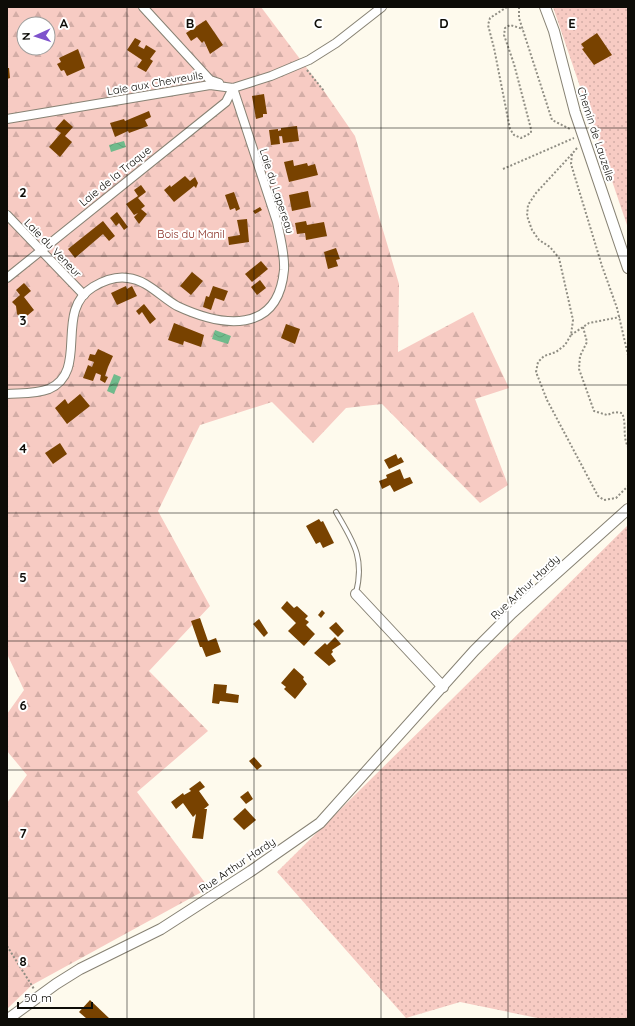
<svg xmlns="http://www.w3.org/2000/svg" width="635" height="1026" viewBox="0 0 635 1026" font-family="Quicksand,sans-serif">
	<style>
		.grass { fill: url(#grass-dots) }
		.forest { fill: url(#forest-firs); fill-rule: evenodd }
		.water { fill: url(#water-waves) }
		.building { fill: #784200 }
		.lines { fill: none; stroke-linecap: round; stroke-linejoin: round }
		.service-casing { stroke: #878274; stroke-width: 6 }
		.minor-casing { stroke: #878274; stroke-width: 10 }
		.tertiary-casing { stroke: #878274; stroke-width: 12 }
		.path { stroke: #908e84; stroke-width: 2; stroke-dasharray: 2 2; stroke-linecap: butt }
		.service { stroke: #fff; stroke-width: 4 }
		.minor { stroke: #fff; stroke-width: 8 }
		.tertiary { stroke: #fff; stroke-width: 10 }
		.grid { fill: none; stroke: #0d0c07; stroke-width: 1; stroke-opacity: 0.55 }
		.labels { text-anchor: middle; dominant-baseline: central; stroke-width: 4; stroke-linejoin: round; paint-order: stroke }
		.street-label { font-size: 11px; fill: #0d0c07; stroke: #fff }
		.park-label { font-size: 11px; fill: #86271c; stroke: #fff }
		.grid-label { font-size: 13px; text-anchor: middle; font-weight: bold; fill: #0d0c07; stroke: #fff; stroke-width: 4; stroke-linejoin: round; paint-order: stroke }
	</style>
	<defs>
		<pattern id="grass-dots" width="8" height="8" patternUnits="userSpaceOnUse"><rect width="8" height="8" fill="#f7cbc3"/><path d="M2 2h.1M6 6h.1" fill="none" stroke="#d3ada6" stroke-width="1.8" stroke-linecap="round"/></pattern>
		<pattern id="forest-firs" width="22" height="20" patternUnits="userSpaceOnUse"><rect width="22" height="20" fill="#f7cbc3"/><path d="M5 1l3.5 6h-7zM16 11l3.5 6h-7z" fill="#d3ada6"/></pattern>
		<pattern id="water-waves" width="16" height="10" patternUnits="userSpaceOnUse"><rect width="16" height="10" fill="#70bb8c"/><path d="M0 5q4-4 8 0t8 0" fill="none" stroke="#60a077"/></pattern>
	</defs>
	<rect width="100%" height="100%" fill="#fefaed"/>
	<g class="grass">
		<polygon points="553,7 628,7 628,228"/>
		<polygon points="628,525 628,1019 542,1019 460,1002 406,1018 277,872"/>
	</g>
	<path class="forest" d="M7 7H261L324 91 355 136 399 284 398 352 473 312 509 388 475 399 508 485 480 503 382 404 346 408 313 443 272 402 200 425 158 511 210 606 149 671 208 731 137 792 209 888 32 985 7 1009V803L27 775 7 751V714L24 690 7 654ZM24 24H48V48H24Z"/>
	<g class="water">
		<polygon points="124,141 126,147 111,152 109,145"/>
		<polygon points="215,330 231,336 228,344 212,339"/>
		<polygon points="114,374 121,377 114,394 107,391"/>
	</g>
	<g class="building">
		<polygon points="206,20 223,45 210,54 204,41 202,43 197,37 191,41 186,33"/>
		<polygon points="597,33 612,55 594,65 582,49 584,48 581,44"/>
		<polygon points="135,38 141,41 138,46 144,49 146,45 156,51 150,59 153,61 146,72 137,67 142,60 127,50"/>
		<polygon points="78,49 85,68 67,76 64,70 61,71 57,64 61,62 59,58"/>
		<polygon points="7,68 9,68 10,78 7,79"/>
		<polygon points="264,94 267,114 263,114 263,117 256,119 252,96"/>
		<polygon points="149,111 151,117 145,120 148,126 129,133 128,131 115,137 110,123 124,119 125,121"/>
		<polygon points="64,119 73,127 65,136 72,142 60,157 49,147 61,133 55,129"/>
		<polygon points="297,126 299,141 283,143 282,136 279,136 280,144 271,145 269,130 278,129 278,131 281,130 281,128"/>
		<polygon points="293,160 294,166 307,163 308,166 315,164 318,175 289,182 284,162"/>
		<polygon points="185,176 190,181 195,177 198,183 196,188 194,186 174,202 164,190 170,185 171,187"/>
		<polygon points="141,185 146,192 138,198 145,206 141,209 147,214 139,224 134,217 138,213 134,215 126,204 138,196 134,190"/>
		<polygon points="308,191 311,207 292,211 289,195"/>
		<polygon points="234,192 240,209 236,211 235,208 230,210 225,195"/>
		<polygon points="260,207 262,210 255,214 253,211"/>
		<polygon points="117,212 128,227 124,230 119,223 116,226 110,218"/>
		<polygon points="247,219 249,242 229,245 228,237 240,235 237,220"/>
		<polygon points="103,221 115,236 109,241 103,234 75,258 68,249"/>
		<polygon points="306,221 307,225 324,222 327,236 306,240 305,233 297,234 295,223"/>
		<polygon points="336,248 340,259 336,260 338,266 328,269 324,252"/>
		<polygon points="261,261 268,269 252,282 245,274"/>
		<polygon points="192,272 203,281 191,295 180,286"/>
		<polygon points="260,280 266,288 257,295 251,287"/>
		<polygon points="24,283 31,291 24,297 34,310 22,320 17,314 16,306 12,302 20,295 16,290"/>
		<polygon points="126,286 127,289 132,286 137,296 117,305 111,293"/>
		<polygon points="213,286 228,291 224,301 215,298 211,310 203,307 206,296 209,297"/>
		<polygon points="144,304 156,319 150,324 142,312 139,315 136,311"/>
		<polygon points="174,323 204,335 201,347 184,341 183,345 168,340"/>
		<polygon points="286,324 300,329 295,344 281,338"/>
		<polygon points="98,349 113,356 108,367 105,376 108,377 105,383 100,380 101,375 96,373 93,381 83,378 88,365 92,367 94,362 88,360 90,354 95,355"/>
		<polygon points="80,394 90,406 67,424 55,408 65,399 68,404"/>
		<polygon points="60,443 67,454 53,464 45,453"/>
		<polygon points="396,454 398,459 401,457 404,462 389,469 384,460"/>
		<polygon points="400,469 404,479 410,477 413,483 394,492 390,485 382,489 379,481 387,478 386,475"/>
		<polygon points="319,519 321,522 323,521 334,543 323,548 320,542 316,544 306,526"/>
		<polygon points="287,601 294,608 297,606 308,616 305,619 309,622 306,625 315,634 304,646 288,631 296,623 281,608"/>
		<polygon points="322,610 325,613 321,618 318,615"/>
		<polygon points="200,618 208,641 216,638 221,652 206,657 202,647 200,647 191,621"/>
		<polygon points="259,619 268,633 264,637 253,624"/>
		<polygon points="336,622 344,631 338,637 329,628"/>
		<polygon points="335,637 341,644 332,650 333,652 331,654 336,661 329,666 314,653 325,643 327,645"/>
		<polygon points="294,668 304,677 303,679 307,684 295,699 284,689 286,687 281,683"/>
		<polygon points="214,684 227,685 226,693 239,695 238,703 220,701 219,704 212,703"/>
		<polygon points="254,757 262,766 257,770 249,761"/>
		<polygon points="200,781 205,787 199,791 209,805 204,809 207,809 203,839 192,838 196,814 193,817 183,803 176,809 171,802 183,793 184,795 191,791 189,789"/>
		<polygon points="248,791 253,799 246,804 240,797"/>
		<polygon points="245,808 256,820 244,830 233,819"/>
		<polygon points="90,1000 110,1019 87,1019 79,1012"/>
	</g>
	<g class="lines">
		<g class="service-casing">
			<path id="service" d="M336 512C353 542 365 557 356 593"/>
		</g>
		<g class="minor-casing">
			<g id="minor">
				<polyline points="143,7 210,80 219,83"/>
				<polyline points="7,119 210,85 233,88 271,76 309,60 336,43 382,7"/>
				<polyline points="7,215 84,295"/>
				<polyline points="7,278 226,102 233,88"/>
				<path d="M7 394C21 393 36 394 49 389 90 371 53 311 93 287 103 281 116 276 128 278 147 280 161 297 177 306 222 327 278 335 284 270 285 254 280 237 277 222L233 88"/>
			</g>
		</g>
		<g class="tertiary-casing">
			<g id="tertiary">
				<polyline points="545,7 554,31 575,112 628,268"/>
				<polyline points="356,594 443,687"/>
				<polyline points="8,1019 56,984 80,969 161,929 251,871 320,823 474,651 512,613 628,509"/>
			</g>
		</g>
		<g class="path">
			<polyline points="507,7 490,18 488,25 494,48 510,129 514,135 521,138 531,133 531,129 514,64 504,35 505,28 510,25 523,29"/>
			<polyline points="519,7 519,18 552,120 570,129"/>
			<polyline points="307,70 324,91"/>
			<polyline points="577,148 572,154 571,164 602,266 617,308 628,355"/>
			<polyline points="572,154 536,193 528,205 527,216 532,230 539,240 550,247 559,258 573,320 571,335 565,345 556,352 544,356 538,362 536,372 547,400 598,496 604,500 616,498 628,486"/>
			<polyline points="503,169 574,138"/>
			<path d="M583 327 587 342 580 356 579 369 594 411 607 415 615 412 622 413C627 424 622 435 628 447"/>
			<polyline points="571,335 589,323 620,317"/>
			<polyline points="7,946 34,989"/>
		</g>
		<use href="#service" class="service"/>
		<use href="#minor" class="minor"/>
		<use href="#tertiary" class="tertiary"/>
	</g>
	<path class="grid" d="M127 7V1019M254 7V1019M381 7V1019M508 7V1019M7 128H628M7 256H628M7 385H628M7 513H628M7 641H628M7 770H628M7 898H628"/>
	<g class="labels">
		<g class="street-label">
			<text transform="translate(155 83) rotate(-10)">Laie aux Chevreuils</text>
			<text transform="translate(596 134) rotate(72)">Chemin de Lauzelle</text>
			<text transform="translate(115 176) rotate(-39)">Laie de la Traque</text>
			<text transform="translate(277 191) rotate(72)">Laie du Lapereau</text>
			<text transform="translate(53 248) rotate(46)">Laie du Veneur</text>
			<text transform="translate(525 587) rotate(-43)">Rue Arthur Hardy</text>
			<text transform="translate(237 865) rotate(-34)">Rue Arthur Hardy</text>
		</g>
		<g class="park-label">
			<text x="191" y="234">Bois du Manil</text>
		</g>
	</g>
	<g class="grid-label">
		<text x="64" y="28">A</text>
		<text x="190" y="28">B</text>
		<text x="318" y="28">C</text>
		<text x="444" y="28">D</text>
		<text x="572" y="28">E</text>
		<text x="23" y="197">2</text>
		<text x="23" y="325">3</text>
		<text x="23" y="453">4</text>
		<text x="23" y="582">5</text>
		<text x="23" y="710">6</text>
		<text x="23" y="838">7</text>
		<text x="23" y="966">8</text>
	</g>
	<rect width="635" height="1026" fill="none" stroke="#0d0c07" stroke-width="16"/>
	<g transform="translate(36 36) rotate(267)"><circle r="19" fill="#ffffff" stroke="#9e9e9c"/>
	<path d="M0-3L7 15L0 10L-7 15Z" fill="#7e53cc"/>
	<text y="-6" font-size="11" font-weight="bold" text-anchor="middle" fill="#0d0c07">N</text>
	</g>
	<path d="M18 1002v6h74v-6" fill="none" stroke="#0d0c07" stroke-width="2"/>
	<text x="24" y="1002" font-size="12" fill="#0d0c07" stroke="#ffffff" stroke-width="3" paint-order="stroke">50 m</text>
</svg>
